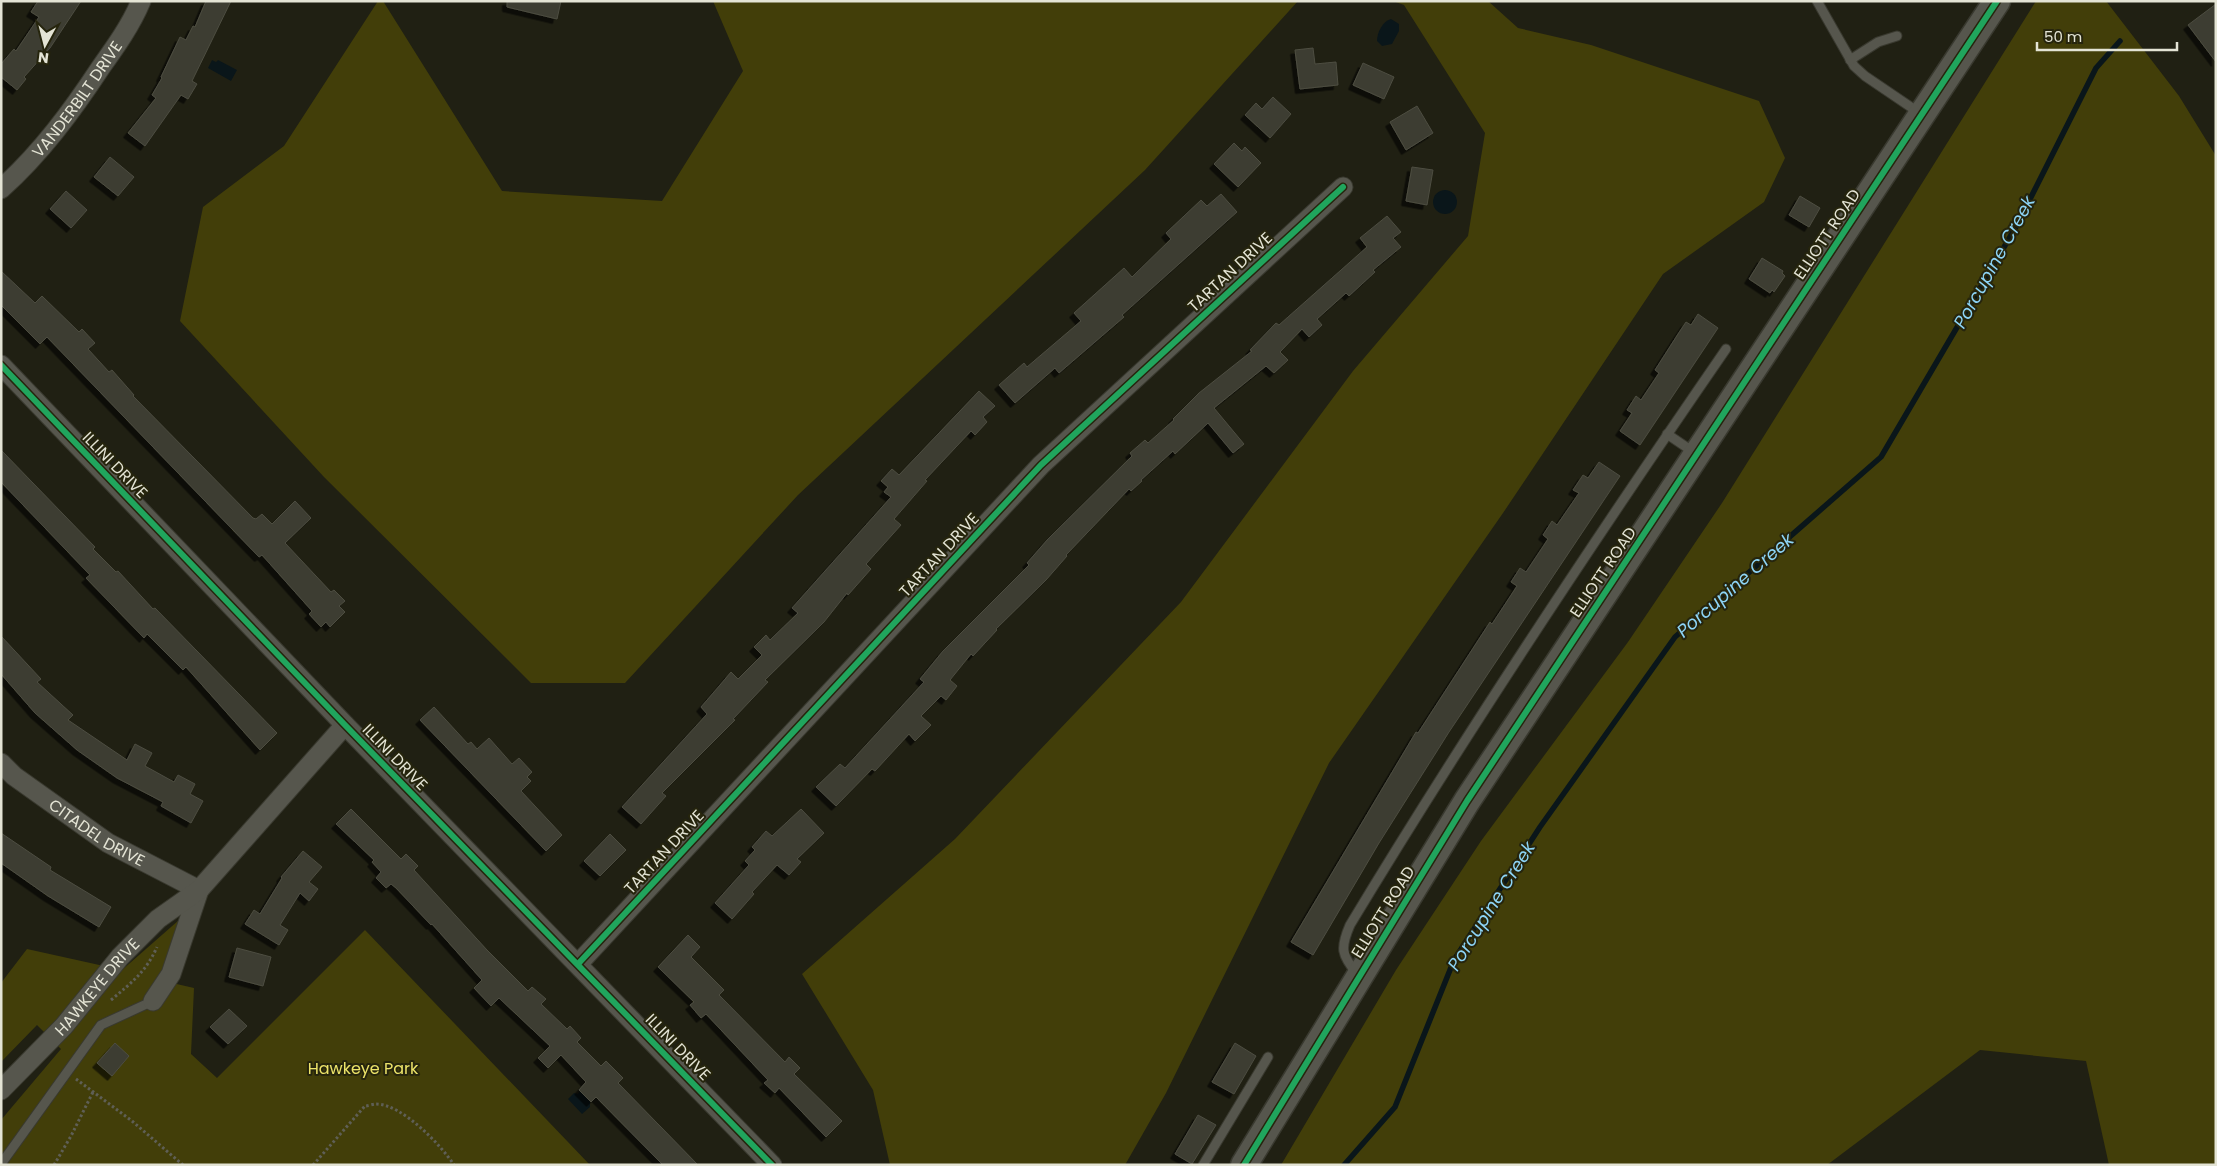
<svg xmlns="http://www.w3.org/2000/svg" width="2217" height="1166" viewBox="0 0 2217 1166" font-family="Poppins,sans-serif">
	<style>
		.green { fill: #423e09 }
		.water { fill: #0a161a }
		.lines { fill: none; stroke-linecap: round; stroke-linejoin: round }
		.stream { stroke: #0a161a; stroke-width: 5.5 }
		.building { fill: #3d3d32; stroke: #4d4d41; filter: url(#shadow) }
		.lane-casing { stroke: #39392f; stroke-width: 11 }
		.street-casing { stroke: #39392f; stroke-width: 21 }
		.secondary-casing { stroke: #39392f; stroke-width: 29 }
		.path { stroke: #5f5f56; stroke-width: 3; stroke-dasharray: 2.5 2.5; stroke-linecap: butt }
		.lane { stroke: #56564d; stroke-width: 9 }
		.street { stroke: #56564d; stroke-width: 19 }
		.secondary { stroke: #56564d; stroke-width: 26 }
		.cycleway-casing { stroke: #26250d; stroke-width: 9 }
		.cycleway { stroke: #20a55d; stroke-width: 6 }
		.labels { text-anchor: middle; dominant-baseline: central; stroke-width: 4; stroke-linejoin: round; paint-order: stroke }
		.street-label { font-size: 16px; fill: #e4e4d5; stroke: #26250d }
		.park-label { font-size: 16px; fill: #ece369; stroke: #26250d }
		.water-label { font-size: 18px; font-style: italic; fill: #8dd4f6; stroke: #26250d }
	</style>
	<defs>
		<filter id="shadow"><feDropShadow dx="-4.5" dy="4.5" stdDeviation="0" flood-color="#0009"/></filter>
	</defs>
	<rect width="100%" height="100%" fill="#202013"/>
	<g class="green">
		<polygon points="378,1 383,1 502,191 662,201 743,71 713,1 1298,1 1145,170 798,495 625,683 531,683 324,477 180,321 203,207 284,146"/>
		<polygon points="1393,1 1488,1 1518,28 1591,45 1759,101 1785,158 1764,202 1663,274 1503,513 1329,763 1166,1093 1125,1165 890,1165 873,1090 802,974 955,839 1181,602 1353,371 1468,236 1485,133 1404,5"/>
		<polygon points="2036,1 2106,1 2179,96 2216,156 2216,1165 2109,1165 2086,1061 1980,1050 1827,1165 1281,1165 1396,970 1481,841 1628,642 1722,503"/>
		<polygon points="179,920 168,982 194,988 191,1054 217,1078 365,930 590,1165 1,1165 1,1120 61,1049 37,1025 1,1062 1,983 27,949 122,970"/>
	</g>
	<g class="water">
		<path d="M1391 19 1399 24V31L1392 44 1382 46 1377 41C1377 32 1383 21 1391 19Z"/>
		<polygon points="212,60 216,62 218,60 237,70 231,81 208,68"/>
		<circle cx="1445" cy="202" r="12"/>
		<polygon points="580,1091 590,1101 590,1107 582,1114 568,1099 574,1093 578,1094"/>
	</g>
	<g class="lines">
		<polyline class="stream" points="1344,1165 1395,1107 1454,960 1540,827 1675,637 1881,457 2017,225 2096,68 2120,41"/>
	</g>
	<g class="building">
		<polygon points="38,1 81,1 50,48 24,77 26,79 17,90 1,77 1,64 14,49 16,51 39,17 31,12"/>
		<polygon points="206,1 231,1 192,81 197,84 188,99 181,95 145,146 128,133 156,98 152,95 162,78 161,77 180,37 186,40 193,26 195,27"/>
		<polygon points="507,1 561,1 557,19 507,7"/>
		<polygon points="2216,4 2216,62 2188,25"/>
		<polygon points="1313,48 1315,64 1336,62 1338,85 1300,89 1295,50"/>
		<polygon points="1363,63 1394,77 1384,99 1353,85"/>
		<polygon points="1273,97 1291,114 1270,138 1245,115 1256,103 1262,109"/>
		<polygon points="1417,106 1433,133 1406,150 1390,122"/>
		<polygon points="1234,143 1242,151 1245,147 1261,163 1238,187 1214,164"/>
		<polygon points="110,157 134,177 118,196 94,177"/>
		<polygon points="1412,167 1433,170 1427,205 1406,201"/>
		<polygon points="66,191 87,210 71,228 50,209"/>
		<polygon points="1221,194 1237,212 1122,315 1124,317 1059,373 1055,368 1015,403 999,385 1024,363 1027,367 1081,321 1074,313 1124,268 1132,277 1171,239 1166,233 1201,200 1207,206"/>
		<polygon points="1800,196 1820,208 1809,227 1789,215"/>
		<polygon points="1387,216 1401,232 1393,238 1401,247 1373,270 1375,272 1349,296 1346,293 1317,319 1322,325 1309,337 1302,329 1280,352 1288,360 1274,373 1266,366 1214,408 1244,444 1233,453 1208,423 1175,454 1173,451 1141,480 1142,481 1131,491 1129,489 1066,555 1067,556 1046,580 996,629 997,630 973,656 971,654 950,680 957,686 946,700 941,696 921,716 931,725 915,741 909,734 875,771 872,769 836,806 816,787 840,764 845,768 924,682 920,679 943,651 1029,565 1027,563 1048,539 1132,456 1130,453 1145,440 1148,443 1174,420 1173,419 1199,393 1252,351 1250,350 1276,323 1279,325 1367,247 1360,238"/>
		<polygon points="1762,258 1783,271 1782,273 1785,276 1774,292 1772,290 1770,293 1749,279"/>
		<polygon points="1,271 35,303 42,296 79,332 82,329 95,343 88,349 109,372 112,370 134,395 133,396 253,518 256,519 262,514 272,524 295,501 311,518 285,543 331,592 334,590 345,601 339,606 345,612 330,627 326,622 321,627 309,614 312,611 262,555 259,557 47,337 40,344 1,305"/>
		<polygon points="1698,314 1718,328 1640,445 1620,431 1632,413 1627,410 1636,396 1641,400 1659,373 1655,370 1678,334 1686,322 1691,325"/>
		<polygon points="979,391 995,406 983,417 987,422 975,435 971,431 925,480 927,481 894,519 901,525 866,564 871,569 848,595 847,593 824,622 765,680 768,682 733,719 735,720 662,793 666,796 641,824 622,807 707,714 701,707 720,685 731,672 738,679 762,655 754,647 766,635 770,640 798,613 792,608 891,497 884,492 888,487 881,481 892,469 899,475"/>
		<polygon points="1,450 95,547 93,549 116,572 118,571 153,609 155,608 277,733 260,750 186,667 183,670 147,634 144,638 86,578 90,575 1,482"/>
		<polygon points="1599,462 1620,476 1449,732 1379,843 1313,955 1291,942 1416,732 1418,733 1490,622 1492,624 1517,586 1511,582 1520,568 1526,572 1548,539 1543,535 1552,521 1557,525 1579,493 1573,490 1583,475 1588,478"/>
		<polygon points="1,636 41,679 37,682 73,715 68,720 127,760 135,744 152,753 145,766 174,782 178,775 195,784 190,794 203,801 191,823 161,806 163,802 117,778 77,750 35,713 1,674"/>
		<polygon points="434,707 468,744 471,742 477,749 489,738 512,764 519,758 532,772 527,777 531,781 521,791 562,835 546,851 420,720"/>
		<polygon points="351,809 401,859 406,854 418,866 414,870 487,950 528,991 532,987 546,999 541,1004 567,1029 570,1026 581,1038 577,1042 601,1066 606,1061 623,1078 618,1083 698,1165 663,1165 596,1097 591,1102 579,1090 586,1082 561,1055 548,1068 538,1058 550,1046 499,998 491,1006 474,988 482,980 432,924 431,925 396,888 391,884 386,888 376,878 381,872 372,862 374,860 336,824"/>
		<polygon points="801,809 824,833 797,859 801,862 789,875 777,865 752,892 754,894 732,919 715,903 749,865 745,861 755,850 752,847 766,831 772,836"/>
		<polygon points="1,833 51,867 50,870 111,907 99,927 48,896 1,863"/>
		<polygon points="610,834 626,850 600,876 584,861"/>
		<polygon points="303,851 322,867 309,882 318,889 309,901 300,893 280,925 288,930 279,945 245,924 254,910 260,914 282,878 281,877"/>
		<polygon points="688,935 700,947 691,957 724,990 719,995 785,1062 789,1057 800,1068 794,1074 842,1121 826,1137 779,1088 775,1093 764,1083 768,1080 706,1014 701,1018 690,1005 694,1002 658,967"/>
		<polygon points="237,948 271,957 263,986 229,977"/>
		<polygon points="229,1009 247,1026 228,1044 210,1027"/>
		<polygon points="115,1043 129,1056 112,1076 97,1063"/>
		<polygon points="1235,1043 1256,1056 1234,1094 1212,1082"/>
		<polygon points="1198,1115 1216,1125 1192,1164 1175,1154"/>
	</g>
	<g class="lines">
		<g class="lane-casing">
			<g id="lane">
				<polyline points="1817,1 1854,66 1865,76 1921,114"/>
				<polyline points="1850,60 1878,42 1897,36"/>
				<polyline points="1667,434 1695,453"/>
				<path d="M1358 975C1341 955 1340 948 1350 925 1469 728 1595 539 1726 349"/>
				<polyline points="1,1164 101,1025 153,1001"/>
				<polyline points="1203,1165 1268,1057"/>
			</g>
		</g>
		<g class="street-casing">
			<g id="street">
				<path id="s1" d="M1 189C41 153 72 111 101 67 116 46 131 25 141 1"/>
				<polyline points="1,365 345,725 772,1165"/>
				<path id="s2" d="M1 763 14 776 108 843 199 890"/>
				<polyline points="578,964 1041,465 1343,187"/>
				<polyline points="153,1001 171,974 199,890"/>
				<path id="s3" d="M1 1090 64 1026 120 957 158 919 199 890 345 725"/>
			</g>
		</g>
		<g class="secondary-casing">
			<polyline id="secondary" points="1244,1165 1467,801 1997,1"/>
		</g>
		<g class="path">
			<path d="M111 1000C131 983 146 972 157 947"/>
			<polyline points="76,1079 132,1121 183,1165"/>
			<polyline points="54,1165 71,1136 93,1092"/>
			<path d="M313 1165 365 1106C368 1106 373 1104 376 1104 402 1104 441 1145 454 1165"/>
		</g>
		<use href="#lane" class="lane"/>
		<use href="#street" class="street"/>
		<use href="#secondary" class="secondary"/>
		<g class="cycleway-casing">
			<g id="cycleway">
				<polyline points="1,365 345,725 772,1165"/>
				<polyline points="578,964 1041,465 1343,187"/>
				<polyline points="1244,1165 1467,801 1997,1"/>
			</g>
		</g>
		<use href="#cycleway" class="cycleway"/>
	</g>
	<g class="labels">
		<g class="street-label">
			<text stroke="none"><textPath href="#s1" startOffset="118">VANDERBILT DRIVE</textPath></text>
			<text transform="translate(1827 234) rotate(-56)">ELLIOTT ROAD</text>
			<text transform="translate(1230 272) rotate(-43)">TARTAN DRIVE</text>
			<text transform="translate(115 465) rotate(46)">ILLINI DRIVE</text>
			<text transform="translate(939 555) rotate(-47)">TARTAN DRIVE</text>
			<text transform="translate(1603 572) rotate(-56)">ELLIOTT ROAD</text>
			<text transform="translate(395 757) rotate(46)">ILLINI DRIVE</text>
			<text stroke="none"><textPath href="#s2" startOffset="119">CITADEL DRIVE</textPath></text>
			<text transform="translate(664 852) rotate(-47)">TARTAN DRIVE</text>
			<text transform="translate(1383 912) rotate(-58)">ELLIOTT ROAD</text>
			<text stroke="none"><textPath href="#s3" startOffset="141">HAWKEYE DRIVE</textPath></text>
			<text transform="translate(678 1047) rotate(46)">ILLINI DRIVE</text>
		</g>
		<g class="park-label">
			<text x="363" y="1068">Hawkeye Park</text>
		</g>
		<g class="water-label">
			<text transform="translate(1994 262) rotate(-61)">Porcupine Creek</text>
			<text transform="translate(1735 585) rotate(-41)">Porcupine Creek</text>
			<text transform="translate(1491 906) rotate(-58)">Porcupine Creek</text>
		</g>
	</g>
	<rect width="2217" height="1166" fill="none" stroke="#e4e4d5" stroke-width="5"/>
	<g transform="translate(45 45) rotate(187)" stroke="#26250d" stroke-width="4" paint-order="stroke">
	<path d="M0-4L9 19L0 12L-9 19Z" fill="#e4e4d5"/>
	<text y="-8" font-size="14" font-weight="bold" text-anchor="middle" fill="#e4e4d5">N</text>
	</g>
	<path d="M2037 42v8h140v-8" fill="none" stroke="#e4e4d5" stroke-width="2.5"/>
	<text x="2044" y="42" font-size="15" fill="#e4e4d5" stroke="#26250d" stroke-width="4" paint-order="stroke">50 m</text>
</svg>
